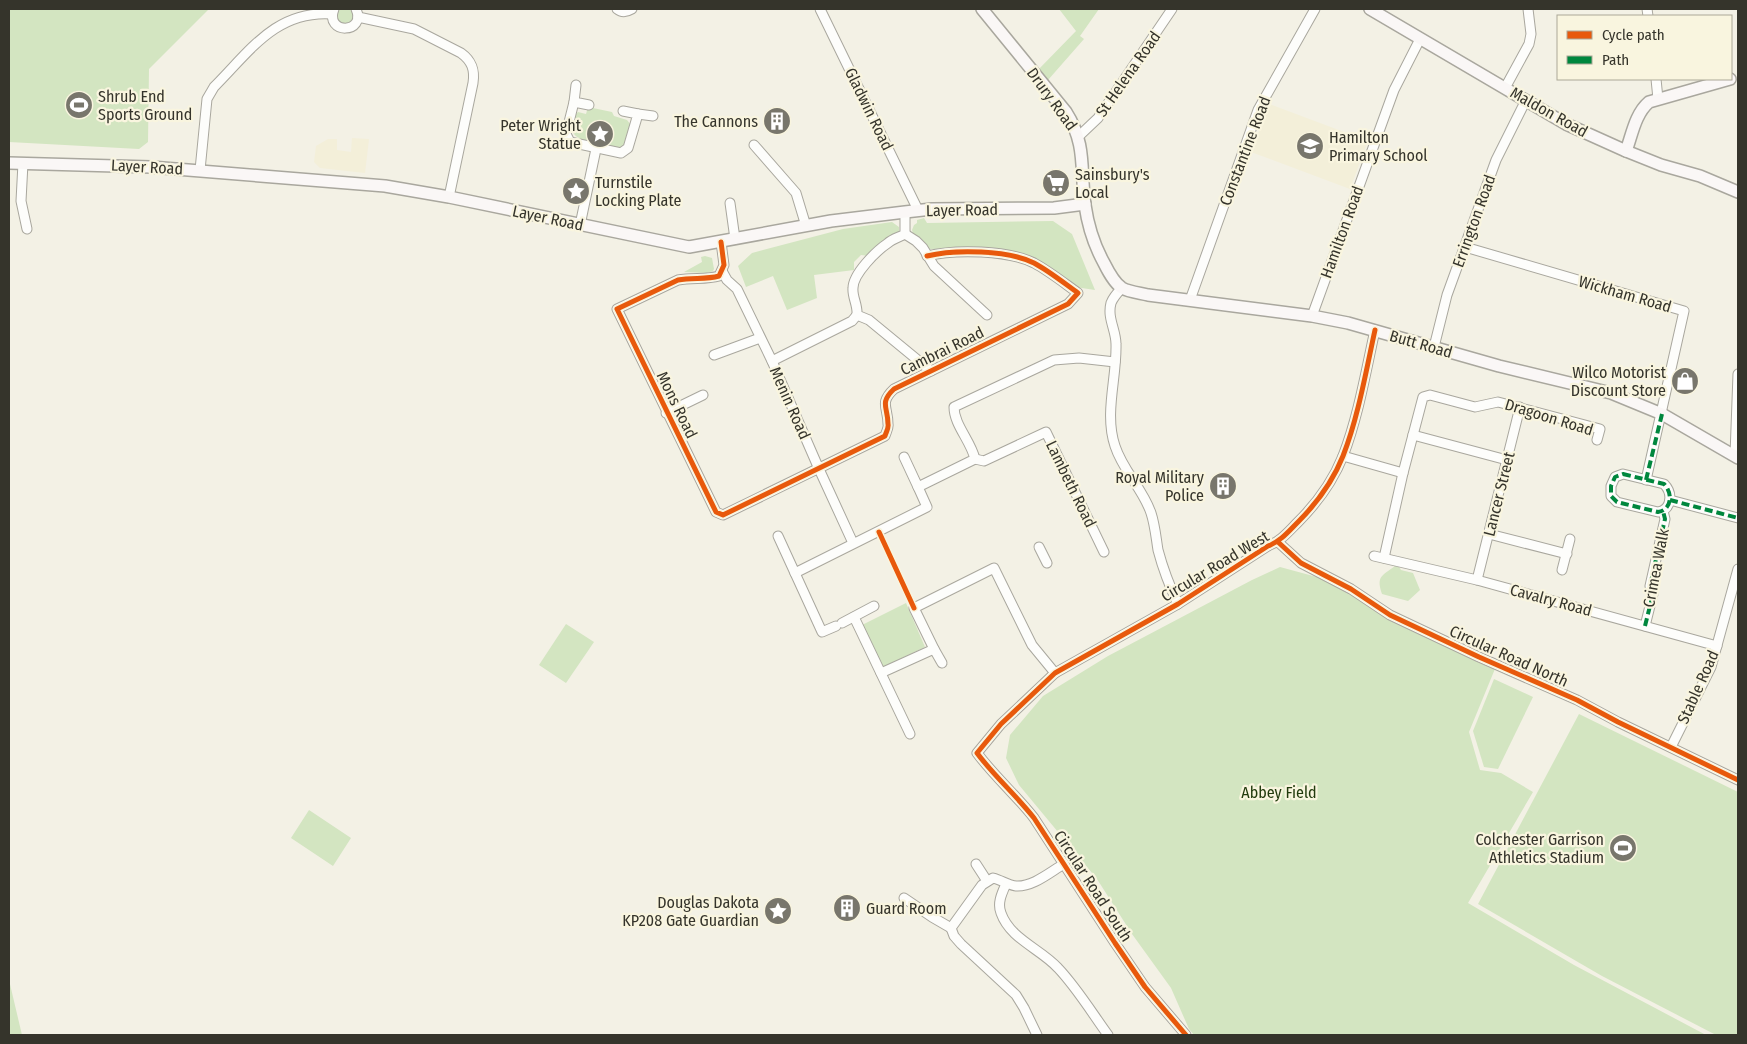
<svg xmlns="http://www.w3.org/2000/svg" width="1747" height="1044" viewBox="0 0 1747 1044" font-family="'Fira Sans Condensed',sans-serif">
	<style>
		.built { fill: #f3efd9 }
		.green { fill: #d3e5c1 }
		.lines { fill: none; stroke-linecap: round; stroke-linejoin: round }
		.street-casing { stroke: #a9a79e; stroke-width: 11 }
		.secondary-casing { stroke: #a9a79e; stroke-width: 14 }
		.street { stroke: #fdfdfb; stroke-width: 9 }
		.secondary { stroke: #faf7f6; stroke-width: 11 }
		.quiet { stroke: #00873e; stroke-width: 4; stroke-dasharray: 8 4; stroke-linecap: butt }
		.cycleway-casing { stroke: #f9f5df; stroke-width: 8 }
		.cycleway { stroke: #e8590c; stroke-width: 5 }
		.labels { text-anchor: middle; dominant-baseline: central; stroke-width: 4.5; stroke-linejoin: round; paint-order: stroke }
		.street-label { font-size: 16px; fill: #35342b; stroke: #f9f5df }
		.poi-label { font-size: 16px; fill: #35342b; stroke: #f9f5df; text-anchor: end }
		.park-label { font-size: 16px; fill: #223b0d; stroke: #f9f5df }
	</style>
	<rect width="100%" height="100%" fill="#f3f1e5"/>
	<g class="built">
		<polygon points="1269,104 1368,141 1350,189 1251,152"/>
		<polygon points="352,138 369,139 365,173 320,168 314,162 316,146 328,139 337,139 337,150 351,152"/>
	</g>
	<g class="green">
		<circle cx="345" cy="16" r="8"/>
		<polygon points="9,9 209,9 149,69 148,142 139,149 9,142"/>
		<polygon points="1059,9 1099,9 1080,36 1084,39 1048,80 1039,69 1076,31"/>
		<path d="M588 107 612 112 614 116 627 120 631 125 625 147 615 150 614 147 599 146 601 140 605 136 604 131 600 130 596 133 597 139 596 145 591 144 589 141C570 137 571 131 575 115L578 112 586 114Z"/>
		<polygon points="924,218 927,223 1053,221 1072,234 1095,290 1075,287 1032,258 994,248 929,249 914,237 912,230 914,225 917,223 917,220"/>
		<polygon points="892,222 899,227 899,232 889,236 869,256 861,255 854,262 854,270 814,275 817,298 787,310 773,276 746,287 738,266 752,253 843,229"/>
		<polygon points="705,256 712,258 714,269 713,271 707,273 684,272 702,262 701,257"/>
		<path d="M1395 566 1399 567 1401 570 1413 573 1420 590 1408 601 1382 594C1376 576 1382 576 1395 566Z"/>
		<polygon points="1280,567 1339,583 1368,599 1497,664 1469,732 1480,770 1501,773 1533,792 1468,903 1574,965 1706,1035 1194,1035 1189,1029 1171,988 1132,934 1097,879 1019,785 1006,758 1010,735 1043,696 1108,656 1252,580"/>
		<polygon points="906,603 925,647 883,667 862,625"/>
		<polygon points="566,624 594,642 566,683 539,665"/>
		<polygon points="1494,679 1533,697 1498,769 1484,767 1473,731"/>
		<polygon points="1579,714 1738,792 1738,1035 1716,1035 1602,976 1478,904"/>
		<polygon points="309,810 351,838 333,866 291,838"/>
		<polygon points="9,980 22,1035 9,1035"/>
	</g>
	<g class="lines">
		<g class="street-casing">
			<g id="street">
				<path d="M334 9C324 35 367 34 356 9"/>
				<path d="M617 9C622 13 627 12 632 9"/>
				<polyline points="820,9 918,210"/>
				<polyline points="1647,9 1648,16"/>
				<path d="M358 17 414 29 461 53C472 61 475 70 473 83L449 197"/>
				<polyline points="1656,79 1658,99"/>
				<polyline points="576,85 574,102 589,105"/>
				<polyline points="1505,88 1529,44 1531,34 1528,9"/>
				<polyline points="574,102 566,134 570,142 621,153 628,148 638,114 623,111"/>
				<polyline points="638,114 653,116"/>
				<polyline points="1079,136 1098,118 1172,9"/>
				<polyline points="754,145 796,193 806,226"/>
				<polyline points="23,163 21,201 27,229"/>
				<path d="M200 170 207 99 214 87C250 51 276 10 332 14"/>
				<polyline points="730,203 735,239"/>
				<path d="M905 212V234C900 237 892 239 888 243 876 251 853 274 853 288 852 297 858 305 857 315L869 320 931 371"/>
				<polyline points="580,225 596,149"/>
				<polyline points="905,234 916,241 923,248 934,266 987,315"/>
				<path d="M721 242 724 265 719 276C706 280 692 277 678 280L617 309 716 512 723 515 885 436C886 432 889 428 888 424 888 407 879 403 894 389L1068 304 1078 293C1064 283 1049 271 1034 263 1008 250 955 249 927 256"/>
				<polyline points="1465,247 1684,311 1646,480"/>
				<polyline points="722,271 727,280 737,289 772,361 819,469 853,543"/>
				<path d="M1122 288C1118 292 1113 298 1111 303 1107 318 1116 330 1116 344 1117 378 1104 413 1115 446 1123 471 1143 489 1151 513 1155 525 1156 538 1158 550 1163 569 1170 587 1178 604"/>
				<polyline points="1190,300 1258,110 1315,9"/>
				<polyline points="1312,316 1394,90 1420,39"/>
				<polyline points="1434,347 1447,295 1496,160 1526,100"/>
				<polyline points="714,355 760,338"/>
				<polyline points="772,361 852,321 857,315"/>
				<polyline points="666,413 703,395"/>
				<polyline points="1413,435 1507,460"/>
				<polyline points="1735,455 1738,374"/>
				<polyline points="1343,456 1403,473"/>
				<polyline points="904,457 918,487"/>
				<polyline points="975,459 984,461 1046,432 1104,552"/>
				<path d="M1623 474 1664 484C1673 493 1672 510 1658 512L1617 502 1611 496V486L1615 477Z"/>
				<polyline points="1670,500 1738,518"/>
				<polyline points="1489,534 1567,554"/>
				<polyline points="778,536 822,632 836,626"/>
				<polyline points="1278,542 1301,563 1351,589 1390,615 1479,657 1577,700 1618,722 1738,780"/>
				<polyline points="1039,547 1047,563"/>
				<polyline points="1374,556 1477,580 1717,646"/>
				<polyline points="1384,558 1403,473 1423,397 1430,395 1475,407 1498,402 1600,429 1597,440"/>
				<polyline points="1562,570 1570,539"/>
				<path d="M795 573 927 507 918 487 975 459C971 441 954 425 954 407L1054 360 1079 358 1115 362"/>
				<polyline points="1477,580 1520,407"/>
				<polyline points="854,617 910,734"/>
				<polyline points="842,623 874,606"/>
				<polyline points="1645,626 1653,594 1650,586 1665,519 1663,511"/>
				<polyline points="934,649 942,663"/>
				<polyline points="881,673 934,649 914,608 994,568 1032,645 1055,673"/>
				<polyline points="1671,747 1711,667 1738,569"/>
				<polyline points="976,864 987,881"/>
				<path d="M1006 884C1002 893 997 903 1001 913 1010 939 1041 949 1058 968 1077 988 1092 1013 1108 1035"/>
				<polyline points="904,898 932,917 951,928"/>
				<path d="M1037 1035 1024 1008 1016 995 961 944 954 936 951 928 982 885 993 878C1001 880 1008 885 1016 886 1033 887 1050 872 1064 864"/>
				<path d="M1186 1035 1145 987 1115 943 1034 818C1016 795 994 776 977 753L1001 724 1055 673 1178 604 1268 546C1281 541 1288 532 1298 522 1316 504 1333 481 1343 456 1358 418 1366 371 1375 330"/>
			</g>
		</g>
		<g class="secondary-casing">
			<g id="secondary">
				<path d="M982 9 1066 112C1087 145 1080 169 1085 205 1088 226 1094 245 1104 263 1108 271 1114 283 1122 288 1129 292 1140 293 1148 295L1312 316 1348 323 1499 366 1611 393 1662 414 1738 458"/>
				<polyline points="1370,9 1566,124 1626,151 1661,165 1700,176 1738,192"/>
				<path d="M1626 151C1632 135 1635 114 1649 102L1730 79"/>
				<polyline points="9,163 151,167 385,186 449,197 689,247 831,221 905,212 932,209 1054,208 1085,204"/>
			</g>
		</g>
		<use href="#street" class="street"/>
		<use href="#secondary" class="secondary"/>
		<g class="quiet">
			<path d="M1623 474 1664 484C1673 493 1672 510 1658 512L1617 502 1611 496V486L1615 477Z"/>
			<polyline points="1646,480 1662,414"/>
			<polyline points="1670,500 1738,518"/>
			<polyline points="1645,626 1653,594 1650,586 1665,519 1663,511"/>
		</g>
		<g class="cycleway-casing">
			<g id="cycleway">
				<path d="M721 242 724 265 719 276C706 280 692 277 678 280L617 309 716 512 723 515 885 436C886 432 889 428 888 424 888 407 879 403 894 389L1068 304 1078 293C1064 283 1049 271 1034 263 1008 250 955 249 927 256"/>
				<polyline points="879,532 914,608"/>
				<polyline points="1278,542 1301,563 1351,589 1390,615 1479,657 1577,700 1618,722 1738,780"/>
				<path d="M1186 1035 1145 987 1115 943 1034 818C1016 795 994 776 977 753L1001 724 1055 673 1178 604 1268 546C1281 541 1288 532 1298 522 1316 504 1333 481 1343 456 1358 418 1366 371 1375 330"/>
			</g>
		</g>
		<use href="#cycleway" class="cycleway"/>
	</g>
	<defs>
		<g id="stadium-disc" transform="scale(1.4375)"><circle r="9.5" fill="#78766c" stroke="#f9f5df"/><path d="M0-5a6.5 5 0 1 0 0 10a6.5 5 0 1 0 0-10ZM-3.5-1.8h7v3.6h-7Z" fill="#fff"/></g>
		<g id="building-disc" transform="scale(1.4375)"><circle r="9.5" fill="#78766c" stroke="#f9f5df"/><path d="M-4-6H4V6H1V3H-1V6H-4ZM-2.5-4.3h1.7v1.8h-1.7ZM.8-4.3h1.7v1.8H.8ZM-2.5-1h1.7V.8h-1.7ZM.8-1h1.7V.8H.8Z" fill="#fff"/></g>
		<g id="sight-disc" transform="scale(1.4375)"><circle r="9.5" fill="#78766c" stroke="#f9f5df"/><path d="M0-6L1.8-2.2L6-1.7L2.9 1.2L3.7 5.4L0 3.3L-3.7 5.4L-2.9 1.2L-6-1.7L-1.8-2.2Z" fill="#fff"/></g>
		<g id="school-disc" transform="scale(1.4375)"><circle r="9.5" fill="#78766c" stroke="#f9f5df"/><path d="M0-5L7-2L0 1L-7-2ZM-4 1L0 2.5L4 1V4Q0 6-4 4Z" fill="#fff"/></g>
		<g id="supermarket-disc" transform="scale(1.4375)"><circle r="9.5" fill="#78766c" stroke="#f9f5df"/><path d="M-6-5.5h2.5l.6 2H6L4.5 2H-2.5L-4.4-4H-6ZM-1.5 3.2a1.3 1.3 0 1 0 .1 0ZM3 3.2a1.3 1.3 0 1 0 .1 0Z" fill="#fff"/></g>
		<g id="shop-disc" transform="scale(1.4375)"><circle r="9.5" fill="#78766c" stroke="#f9f5df"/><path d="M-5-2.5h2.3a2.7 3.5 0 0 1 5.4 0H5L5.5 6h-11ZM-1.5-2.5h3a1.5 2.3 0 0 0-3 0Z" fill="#fff"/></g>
	</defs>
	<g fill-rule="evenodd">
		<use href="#stadium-disc" x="79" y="105"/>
		<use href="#building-disc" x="777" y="121"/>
		<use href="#sight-disc" x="600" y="134"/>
		<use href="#school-disc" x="1310" y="146"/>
		<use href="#supermarket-disc" x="1056" y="183"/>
		<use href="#sight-disc" x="576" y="191"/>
		<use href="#shop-disc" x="1685" y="381"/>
		<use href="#building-disc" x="1223" y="486"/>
		<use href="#stadium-disc" x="1623" y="848"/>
		<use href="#building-disc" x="847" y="908"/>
		<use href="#sight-disc" x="778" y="911"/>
	</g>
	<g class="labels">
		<g class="street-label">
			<text transform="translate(1128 74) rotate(-55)">St Helena Road</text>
			<text transform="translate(1052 99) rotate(54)">Drury Road</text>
			<text transform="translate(869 109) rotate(64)">Gladwin Road</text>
			<text transform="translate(1549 112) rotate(29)">Maldon Road</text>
			<text transform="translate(1245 151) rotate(-69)">Constantine Road</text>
			<text transform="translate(147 167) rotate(3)">Layer Road</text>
			<text transform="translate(962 210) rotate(-1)">Layer Road</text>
			<text transform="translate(548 218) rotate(12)">Layer Road</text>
			<text transform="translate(1474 221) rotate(-70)">Errington Road</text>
			<text transform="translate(1342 232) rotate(-70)">Hamilton Road</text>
			<text transform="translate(1625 294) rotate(16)">Wickham Road</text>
			<text transform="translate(1421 344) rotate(16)">Butt Road</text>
			<text transform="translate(942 351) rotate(-26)">Cambrai Road</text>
			<text transform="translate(790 403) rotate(66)">Menin Road</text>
			<text transform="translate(677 405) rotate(64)">Mons Road</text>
			<text transform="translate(1549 417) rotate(17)">Dragoon Road</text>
			<text transform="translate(1071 484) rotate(64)">Lambeth Road</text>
			<text transform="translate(1499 494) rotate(-76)">Lancer Street</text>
			<text transform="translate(1215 566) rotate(-31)">Circular Road West</text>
			<text transform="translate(1656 568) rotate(-79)">Crimea Walk</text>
			<text transform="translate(1551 600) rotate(15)">Cavalry Road</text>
			<text transform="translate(1509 656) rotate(24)">Circular Road North</text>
			<text transform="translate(1698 687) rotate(-66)">Stable Road</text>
			<text transform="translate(1093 886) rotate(57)">Circular Road South</text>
		</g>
		<g class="poi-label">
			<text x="98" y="96" text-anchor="start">Shrub End<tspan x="98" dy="18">Sports Ground</tspan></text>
			<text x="758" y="121">The Cannons</text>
			<text x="581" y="125">Peter Wright<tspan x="581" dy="18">Statue</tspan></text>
			<text x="1329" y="137" text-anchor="start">Hamilton<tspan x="1329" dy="18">Primary School</tspan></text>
			<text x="1075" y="174" text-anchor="start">Sainsbury's<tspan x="1075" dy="18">Local</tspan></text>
			<text x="595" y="182" text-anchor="start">Turnstile<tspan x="595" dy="18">Locking Plate</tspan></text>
			<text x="1666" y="372">Wilco Motorist<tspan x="1666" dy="18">Discount Store</tspan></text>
			<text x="1204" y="477">Royal Military<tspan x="1204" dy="18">Police</tspan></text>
			<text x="1604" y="839">Colchester Garrison<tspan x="1604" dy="18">Athletics Stadium</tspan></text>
			<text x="759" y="902">Douglas Dakota<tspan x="759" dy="18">KP208 Gate Guardian</tspan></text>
			<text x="866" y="908" text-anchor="start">Guard Room</text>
		</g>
		<g class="park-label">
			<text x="1279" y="792">Abbey Field</text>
		</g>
	</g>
	<rect width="1747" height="1044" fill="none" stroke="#35342b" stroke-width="20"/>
	<rect x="1557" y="15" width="175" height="65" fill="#f9f5df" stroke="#aba897"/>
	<rect x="1567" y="31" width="25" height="8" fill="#e8590c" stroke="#aba897"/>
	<text x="1602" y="40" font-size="15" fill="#35342b">Cycle path</text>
	<rect x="1567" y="56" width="25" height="8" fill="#00873e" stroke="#aba897"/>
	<text x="1602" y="65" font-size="15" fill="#35342b">Path</text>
</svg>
